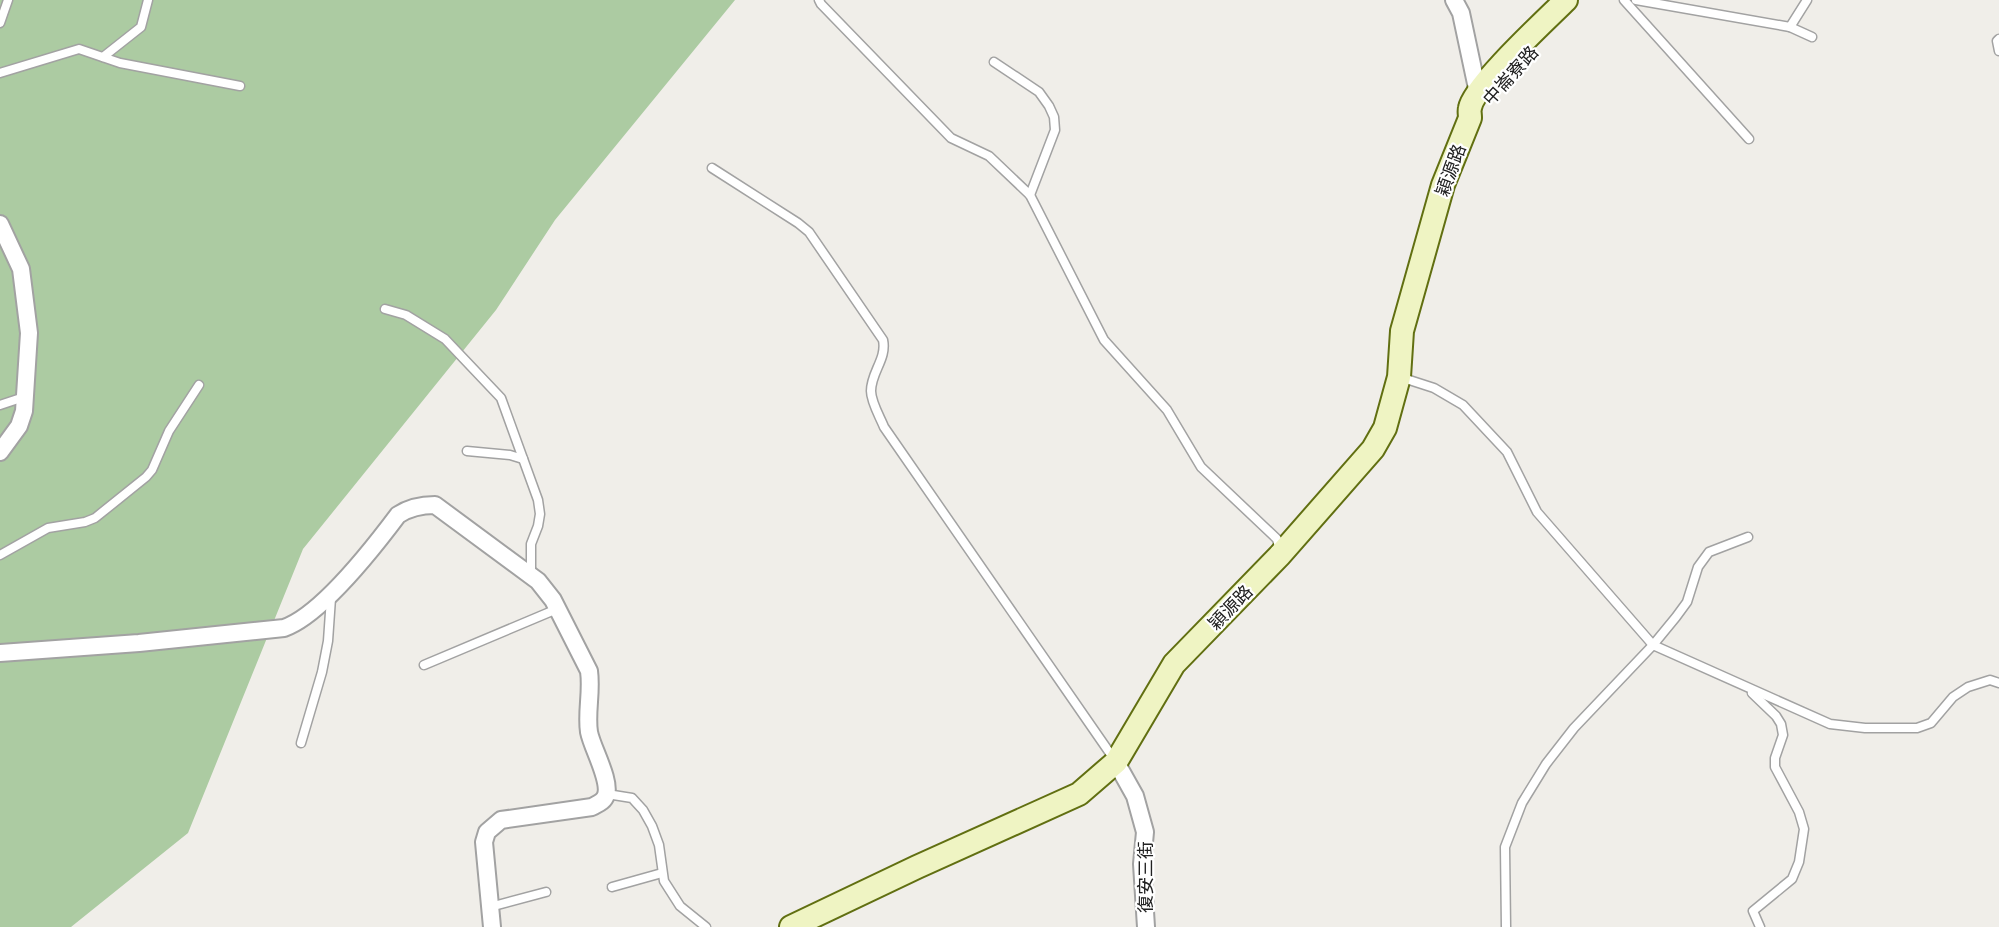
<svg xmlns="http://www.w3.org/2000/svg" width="1999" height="927" viewBox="0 0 1999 927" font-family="'Open Sans','Noto Sans TC',sans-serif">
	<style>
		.forest { fill: #accba2 }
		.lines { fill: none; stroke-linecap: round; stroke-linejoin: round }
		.lane-casing { stroke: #a2a2a2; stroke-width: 11 }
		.street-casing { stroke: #a2a2a2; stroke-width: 20 }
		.secondary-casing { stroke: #616f11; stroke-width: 26 }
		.lane { stroke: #fff; stroke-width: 8 }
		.street { stroke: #fff; stroke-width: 16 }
		.secondary { stroke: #eff4c3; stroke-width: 22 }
		.labels { text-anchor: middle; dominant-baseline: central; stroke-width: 4.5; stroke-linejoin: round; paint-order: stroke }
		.street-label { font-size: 18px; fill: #212121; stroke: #fff }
	</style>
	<rect width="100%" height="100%" fill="#f0eee9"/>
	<polygon class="forest" points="0,0 735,0 555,220 496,310 303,549 188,833 71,927 0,927"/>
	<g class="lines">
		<g class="lane-casing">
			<g id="lane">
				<polyline points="819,0 821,4 951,138 989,156 1030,195 1104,340 1167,410 1201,467 1277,539 1280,551"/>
				<polyline points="1624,0 1749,139"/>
				<polyline points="1636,0 1790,27"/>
				<polyline points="1807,0 1790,27 1812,37"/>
				<polyline points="0,23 8,0"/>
				<polyline points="1999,39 1997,41 1999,51"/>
				<polyline points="103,57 141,27 148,0"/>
				<polyline points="994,62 1039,92 1049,106 1054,117 1055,130 1030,195"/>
				<polyline points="0,73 79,49 120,63 240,86"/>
				<path d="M712 168 798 223 809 232 883 340C887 359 871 372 871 391 871 402 880 417 884 427L1114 759"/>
				<polyline points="385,309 406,315 445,339 501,398 538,500 540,514 538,526 531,544 531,575"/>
				<polyline points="1400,377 1434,388 1463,405 1507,452 1537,512 1653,645 1830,724 1865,728 1917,728 1931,723 1953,697 1968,687 1990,680 1999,683"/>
				<polyline points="0,405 24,397"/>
				<polyline points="467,451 510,455 523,459"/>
				<polyline points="0,555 48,528 85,522 95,518 146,477 152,470 169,431 199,385"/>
				<polyline points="424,665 557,609"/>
				<polyline points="1752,693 1776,716 1781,724 1783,735 1775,758 1775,767 1799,812 1804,829 1799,862 1792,879 1753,911 1760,927"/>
				<polyline points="301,743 322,672 328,641 331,598"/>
				<polyline points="607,794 632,798 643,810 652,826 659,845 664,881 680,906 706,927"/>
				<polyline points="612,887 662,873"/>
				<polyline points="490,907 546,892"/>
				<polyline points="1506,927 1505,847 1522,803 1546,764 1574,728 1653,645 1676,617 1687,602 1698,567 1709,552 1748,537"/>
			</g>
		</g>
		<g class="street-casing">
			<g id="street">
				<polyline points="1454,0 1461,13 1478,93"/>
				<polyline points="0,224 21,269 29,333 24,411 19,426 0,452"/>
				<path d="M0 653 139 643 284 628C321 615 374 547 398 515 410 507 422 505 435 505L538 581 553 600 589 671C592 692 586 712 589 732 592 748 611 780 606 795 604 802 597 804 592 807L501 820 487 832 484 842 492 927"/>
				<polyline points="1116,762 1135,796 1145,832 1142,864 1146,927"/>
			</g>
		</g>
		<g class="secondary-casing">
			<path id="secondary" d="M791 927 917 867 1079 794 1116 762 1174 664 1280 555 1373 449 1385 428 1399 377 1402 331 1443 185 1470 118C1470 114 1469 111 1470 108 1473 87 1548 18 1566 0"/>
		</g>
		<use href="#lane" class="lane"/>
		<use href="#street" class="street"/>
		<use href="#secondary" class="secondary"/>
	</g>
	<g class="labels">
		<g class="street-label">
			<text transform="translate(1510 75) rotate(-48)">中崙寮路</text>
			<text transform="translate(1450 170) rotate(-70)">穎源路</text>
			<text transform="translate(1230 607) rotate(-46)">穎源路</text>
			<text transform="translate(1145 877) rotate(-90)">復安三街</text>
		</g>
	</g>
</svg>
